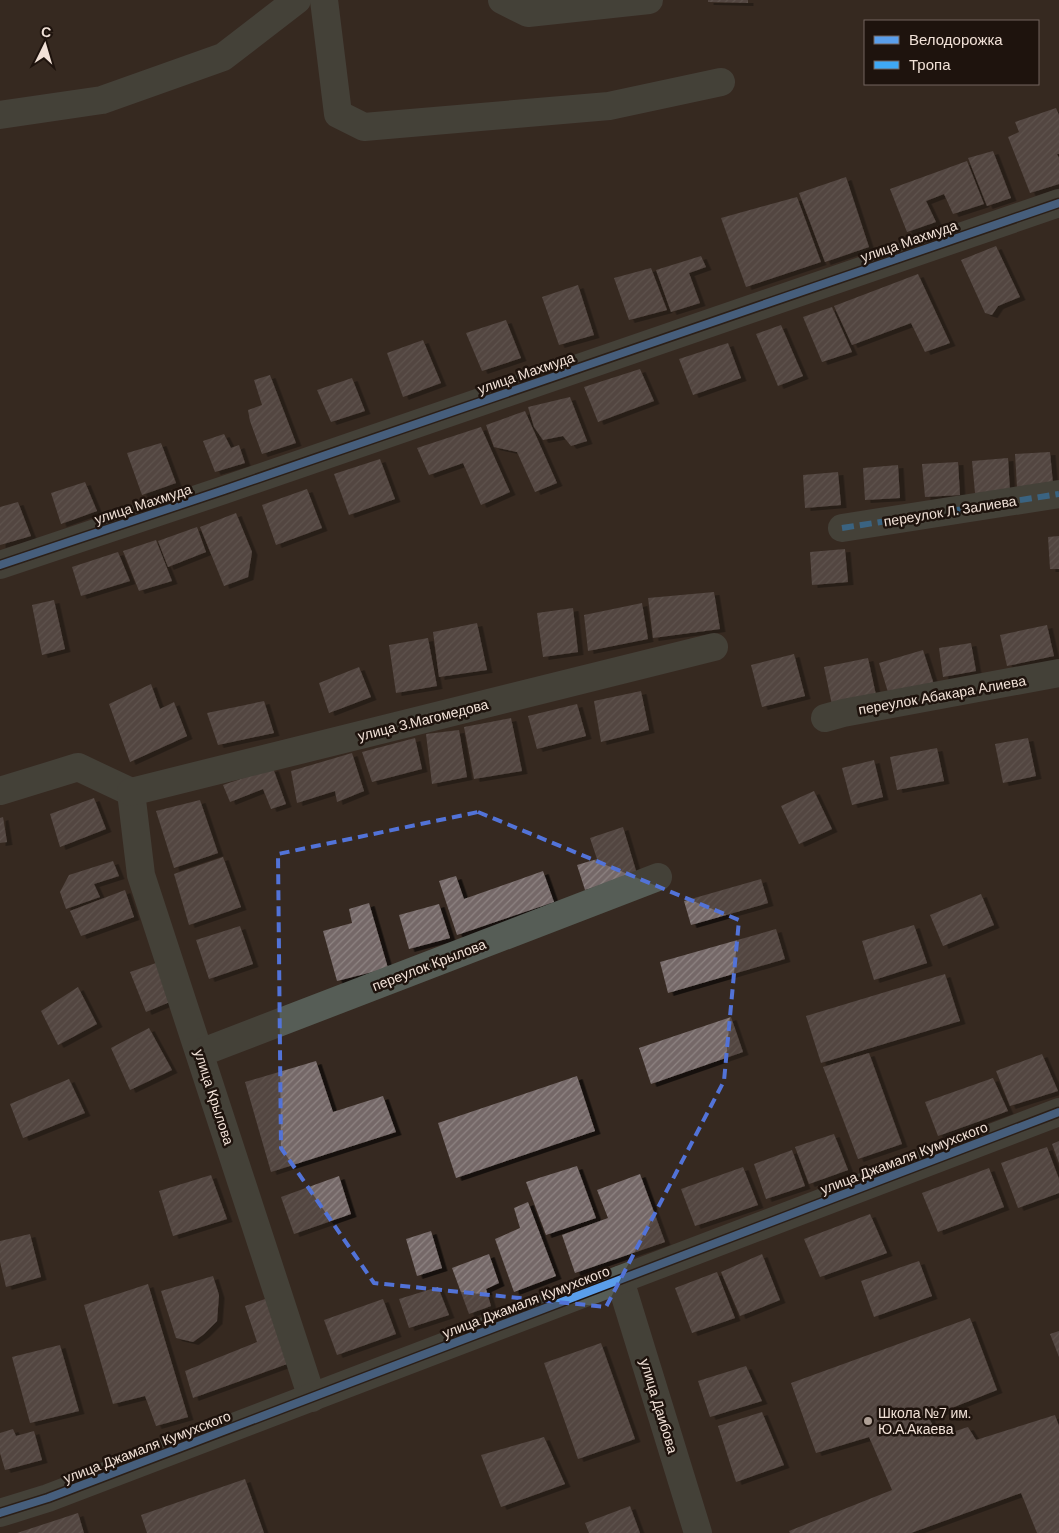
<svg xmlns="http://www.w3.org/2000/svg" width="1059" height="1533" viewBox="0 0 1059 1533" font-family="'DM Sans',sans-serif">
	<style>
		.building { fill: url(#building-hatch); filter: url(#shadow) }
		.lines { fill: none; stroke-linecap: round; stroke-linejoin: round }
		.minor { stroke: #565d56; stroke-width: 28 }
		.quiet { stroke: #3fa9f5; stroke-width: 6; stroke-dasharray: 12 6; stroke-linecap: butt }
		.cycleway-casing { stroke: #1e130d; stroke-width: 11 }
		.cycleway { stroke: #5a9eea; stroke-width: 8 }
		.marked { fill: none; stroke: #5273d8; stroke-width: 4; stroke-dasharray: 10 6; stroke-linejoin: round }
		.poi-dot { fill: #b0a197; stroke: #1e130d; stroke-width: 2 }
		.labels { text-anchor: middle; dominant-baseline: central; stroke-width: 5; stroke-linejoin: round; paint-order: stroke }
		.street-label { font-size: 14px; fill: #f1e1d7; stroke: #1e130d }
		.poi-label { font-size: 14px; fill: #f1e1d7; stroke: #1e130d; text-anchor: start }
	</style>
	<defs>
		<pattern id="building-hatch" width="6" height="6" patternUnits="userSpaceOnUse" patternTransform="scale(1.25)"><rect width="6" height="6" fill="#746867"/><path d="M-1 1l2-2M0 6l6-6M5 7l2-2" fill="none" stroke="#8f8483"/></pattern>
		<filter id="shadow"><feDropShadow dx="5.5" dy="3" stdDeviation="0" flood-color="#0009"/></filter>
	</defs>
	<rect width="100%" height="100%" fill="#362921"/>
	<g class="building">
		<polygon points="708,0 748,0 748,3 708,2"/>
		<polygon points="1056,108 1059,115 1059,154 1057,154 1059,158 1059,184 1030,193 1008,137 1019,132 1015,122"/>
		<polygon points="993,151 1011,198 987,206 968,158"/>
		<polygon points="967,161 984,204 953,214 944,194 926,201 936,222 907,232 890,189"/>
		<polygon points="846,177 869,247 825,262 799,193"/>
		<polygon points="797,197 821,262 746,287 721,218"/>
		<polygon points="996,246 1020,297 998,306 992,315 985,313 961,260"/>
		<polygon points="701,256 706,267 689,273 700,303 671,312 656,270"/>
		<polygon points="651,268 667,310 629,320 614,278"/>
		<polygon points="918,274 950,343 925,352 911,323 852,345 834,306"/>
		<polygon points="578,285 594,335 559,345 542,297"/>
		<polygon points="832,307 852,352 822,362 803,317"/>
		<polygon points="506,320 521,358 482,371 466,333"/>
		<polygon points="781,325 803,376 778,386 756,334"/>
		<polygon points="423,340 441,383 403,397 387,353"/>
		<polygon points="728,343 741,378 693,395 679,359"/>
		<polygon points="640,369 654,401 598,422 584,387"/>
		<polygon points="270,375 296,443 262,454 250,421 248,410 262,405 254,380"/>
		<polygon points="352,378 365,411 331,422 317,390"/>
		<polygon points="570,397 587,441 571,446 563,436 543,440 534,427 528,407"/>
		<polygon points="525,411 557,483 535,492 517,452 494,447 486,425"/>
		<polygon points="481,427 510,492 481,505 463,463 429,475 417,448"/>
		<polygon points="224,434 231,448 239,445 245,463 215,472 203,441"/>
		<polygon points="161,443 176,483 142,495 127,453"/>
		<polygon points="1050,452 1053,484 1017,487 1015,454"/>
		<polygon points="1008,458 1010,491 975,493 972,461"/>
		<polygon points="380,459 395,499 349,515 334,474"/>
		<polygon points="958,462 960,495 925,497 922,464"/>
		<polygon points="898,465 900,498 865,500 863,468"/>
		<polygon points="838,472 841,505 805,508 803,475"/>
		<polygon points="85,482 97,511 61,524 51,493"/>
		<polygon points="307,489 322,528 276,545 262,505"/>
		<polygon points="18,502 31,536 0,545 0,507"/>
		<polygon points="236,513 252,552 248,577 224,586 200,527"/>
		<polygon points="197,527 206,552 168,567 158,541"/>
		<polygon points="1059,536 1059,569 1050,569 1048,537"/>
		<polygon points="156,540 172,581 139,591 123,551"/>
		<polygon points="845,549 848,582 812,585 810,552"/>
		<polygon points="118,552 130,581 81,596 72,567"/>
		<polygon points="714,592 720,629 653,638 648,598"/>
		<polygon points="54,600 65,649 42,655 32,605"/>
		<polygon points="642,603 648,639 588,651 584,615"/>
		<polygon points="573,608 578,652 543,657 537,613"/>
		<polygon points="477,623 487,670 439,677 433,632"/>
		<polygon points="1047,625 1054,656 1007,666 1000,635"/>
		<polygon points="428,638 437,686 396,693 389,645"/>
		<polygon points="971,643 976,671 943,677 939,648"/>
		<polygon points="923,650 935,688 891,702 879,663"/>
		<polygon points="794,654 805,696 762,707 751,665"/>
		<polygon points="868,658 876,695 832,705 824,667"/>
		<polygon points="359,667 371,697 329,713 319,683"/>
		<polygon points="151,684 160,709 174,702 187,736 130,762 109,704"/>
		<polygon points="641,691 649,730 601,742 594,701"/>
		<polygon points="264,701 274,733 218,745 207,713"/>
		<polygon points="577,704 586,736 537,749 528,716"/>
		<polygon points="511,718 522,771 474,779 464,727"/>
		<polygon points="459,730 467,777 432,784 426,734"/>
		<polygon points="415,738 422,769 372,782 362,752"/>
		<polygon points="1028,738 1036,776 1003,783 995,744"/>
		<polygon points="937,748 944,781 897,790 890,757"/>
		<polygon points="352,753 364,791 337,802 335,791 297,803 291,771"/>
		<polygon points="874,760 883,797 852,805 842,768"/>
		<polygon points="273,768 286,804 271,809 263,789 230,802 223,785"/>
		<polygon points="814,791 832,829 799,844 781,806"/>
		<polygon points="94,798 106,829 60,847 50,814"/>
		<polygon points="200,800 218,853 174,868 156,811"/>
		<polygon points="3,817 7,842 0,843 0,818"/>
		<polygon points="623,827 637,874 585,890 577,865 597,859 590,838"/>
		<polygon points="223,857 241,907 189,925 174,874"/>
		<polygon points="113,861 119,876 94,884 100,897 66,909 60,892 69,875"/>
		<polygon points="543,871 554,902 457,935 439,881 456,876 464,899"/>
		<polygon points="761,879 768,903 691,925 684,901"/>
		<polygon points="125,890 134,917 81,936 70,911"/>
		<polygon points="981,894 994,925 943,946 930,915"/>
		<polygon points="369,903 388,968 337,981 323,931 352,923 349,909"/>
		<polygon points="439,904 450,938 409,949 399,915"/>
		<polygon points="914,925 927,963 874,980 862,941"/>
		<polygon points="240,926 253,964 209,979 196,940"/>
		<polygon points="776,929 785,959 668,993 660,962"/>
		<polygon points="159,962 172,1001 146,1012 130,972"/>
		<polygon points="945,974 960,1021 821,1063 806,1016"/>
		<polygon points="78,987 97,1024 58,1045 41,1011"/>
		<polygon points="731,1017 743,1052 651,1084 639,1048"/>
		<polygon points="149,1028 172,1070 130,1090 111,1048"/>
		<polygon points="869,1053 902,1144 858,1159 823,1067"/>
		<polygon points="1042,1054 1058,1091 1010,1106 996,1071"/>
		<polygon points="316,1061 333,1112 383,1096 396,1132 271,1172 245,1082"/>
		<polygon points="577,1076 595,1131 456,1178 438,1123"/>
		<polygon points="993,1078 1008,1111 938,1136 925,1102"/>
		<polygon points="69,1079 85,1113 23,1138 10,1104"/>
		<polygon points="834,1134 848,1170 809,1184 795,1147"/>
		<polygon points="1059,1141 1059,1163 1052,1144"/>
		<polygon points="1047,1147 1059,1179 1059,1193 1018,1208 1001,1163"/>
		<polygon points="792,1150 805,1186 766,1199 754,1164"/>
		<polygon points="577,1166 596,1218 546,1235 526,1182"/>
		<polygon points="743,1167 758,1205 695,1226 681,1189"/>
		<polygon points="989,1168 1004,1207 938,1232 922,1193"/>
		<polygon points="640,1174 665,1242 575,1273 562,1235 608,1218 597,1190"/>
		<polygon points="211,1175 227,1219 173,1236 159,1191"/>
		<polygon points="339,1176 351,1214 294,1234 281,1197"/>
		<polygon points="528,1202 556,1276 514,1292 495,1239 520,1228 514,1208"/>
		<polygon points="870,1214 887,1253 820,1277 804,1239"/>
		<polygon points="431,1231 442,1268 417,1276 406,1239"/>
		<polygon points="30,1234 41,1277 6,1287 0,1262 0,1241"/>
		<polygon points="489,1254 499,1283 486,1289 491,1306 469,1314 452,1268"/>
		<polygon points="762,1254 780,1300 740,1316 721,1272"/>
		<polygon points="919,1261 932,1296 874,1317 861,1281"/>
		<polygon points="717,1272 735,1318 692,1333 675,1288"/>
		<polygon points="213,1276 219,1295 217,1321 204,1334 193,1342 176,1338 161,1291"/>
		<polygon points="148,1284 188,1417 156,1426 145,1396 113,1404 84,1305"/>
		<polygon points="438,1287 449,1315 409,1328 399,1299"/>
		<polygon points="268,1298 287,1364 193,1398 185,1371 257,1342 245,1306"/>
		<polygon points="383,1299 396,1334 337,1355 324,1320"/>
		<polygon points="970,1318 997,1390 929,1417 937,1437 968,1427 976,1440 1055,1415 1059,1426 1059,1533 1037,1533 1021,1493 911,1533 790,1533 789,1531 892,1490 869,1437 816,1453 791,1383"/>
		<polygon points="1059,1331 1059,1357 1050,1334"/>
		<polygon points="601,1343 635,1439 578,1459 544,1363"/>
		<polygon points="60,1345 79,1411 30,1423 12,1357"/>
		<polygon points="746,1366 762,1401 710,1417 698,1381"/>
		<polygon points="762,1412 784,1465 736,1482 718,1426"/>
		<polygon points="13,1429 16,1436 34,1431 42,1460 5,1470 0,1453 0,1433"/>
		<polygon points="544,1437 565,1484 501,1507 481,1455"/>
		<polygon points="245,1479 264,1533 147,1533 141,1515"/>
		<polygon points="630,1506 640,1533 589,1533 585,1523"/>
		<polygon points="78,1513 84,1533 17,1533"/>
	</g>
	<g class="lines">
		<g class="minor">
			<polyline points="324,0 338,114 364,127 609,106 721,82"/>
			<polyline points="502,0 528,13 649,0"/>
			<polyline points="0,115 102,100 223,57 297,0"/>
			<polyline points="842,528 1059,494"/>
			<polyline points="0,565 224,490 1059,203"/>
			<polyline points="825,718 843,713 1059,673"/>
			<polyline points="0,791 78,767 131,792"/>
			<polyline points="131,792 141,875 312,1398"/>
			<polyline points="131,792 714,647"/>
			<polyline points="200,1053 658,877"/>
			<polyline points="620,1280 698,1533"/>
			<polyline points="0,1513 48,1498 1059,1112"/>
		</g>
		<polyline class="quiet" points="842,528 1059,494"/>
		<g class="cycleway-casing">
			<g id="cycleway">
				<polyline points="0,565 224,490 1059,203"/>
				<polyline points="0,1513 48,1498 1059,1112"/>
			</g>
		</g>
		<use href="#cycleway" class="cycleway"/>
	</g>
	<path d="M0 0H1059V1533H0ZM478 812 739 920 724 1081 606 1307 374 1283 281 1148 278 854Z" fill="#362921" fill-opacity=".55" fill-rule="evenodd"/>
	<path class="marked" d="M478 812 739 920 724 1081 606 1307 374 1283 281 1148 278 854Z"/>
	<circle class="poi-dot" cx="868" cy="1421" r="5"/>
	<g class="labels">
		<g class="street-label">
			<text transform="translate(909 241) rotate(-19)">улица Махмуда</text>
			<text transform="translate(526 373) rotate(-19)">улица Махмуда</text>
			<text transform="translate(143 504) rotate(-18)">улица Махмуда</text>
			<text transform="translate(950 511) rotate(-9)">переулок Л. Залиева</text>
			<text transform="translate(942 695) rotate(-10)">переулок Абакара Алиева</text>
			<text transform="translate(423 720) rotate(-14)">улица З.Магомедова</text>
			<text transform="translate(429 965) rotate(-21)">переулок Крылова</text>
			<text transform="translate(214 1097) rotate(72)">улица Крылова</text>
			<text transform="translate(904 1158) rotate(-21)">улица Джамаля Кумухского</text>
			<text transform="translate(526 1302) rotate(-21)">улица Джамаля Кумухского</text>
			<text transform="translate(659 1406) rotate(73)">улица Даибова</text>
			<text transform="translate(147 1447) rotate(-21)">улица Джамаля Кумухского</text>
		</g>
		<g class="poi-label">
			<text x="878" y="1413">Школа №7 им.<tspan x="878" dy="16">Ю.А.Акаева</tspan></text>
		</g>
	</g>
	<rect x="864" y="20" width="175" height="65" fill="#1e130d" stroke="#72655e"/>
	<rect x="874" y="36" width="25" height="8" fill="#5a9eea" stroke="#72655e"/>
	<text x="909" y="45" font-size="15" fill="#f1e1d7">Велодорожка</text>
	<rect x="874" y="61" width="25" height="8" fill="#3fa9f5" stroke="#72655e"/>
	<text x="909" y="70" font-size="15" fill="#f1e1d7">Тропа</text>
	<g transform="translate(45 45) rotate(5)" stroke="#1e130d" stroke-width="4" paint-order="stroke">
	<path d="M0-4L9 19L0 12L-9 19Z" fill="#f1e1d7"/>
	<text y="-8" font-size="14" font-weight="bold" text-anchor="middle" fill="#f1e1d7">С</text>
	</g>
</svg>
